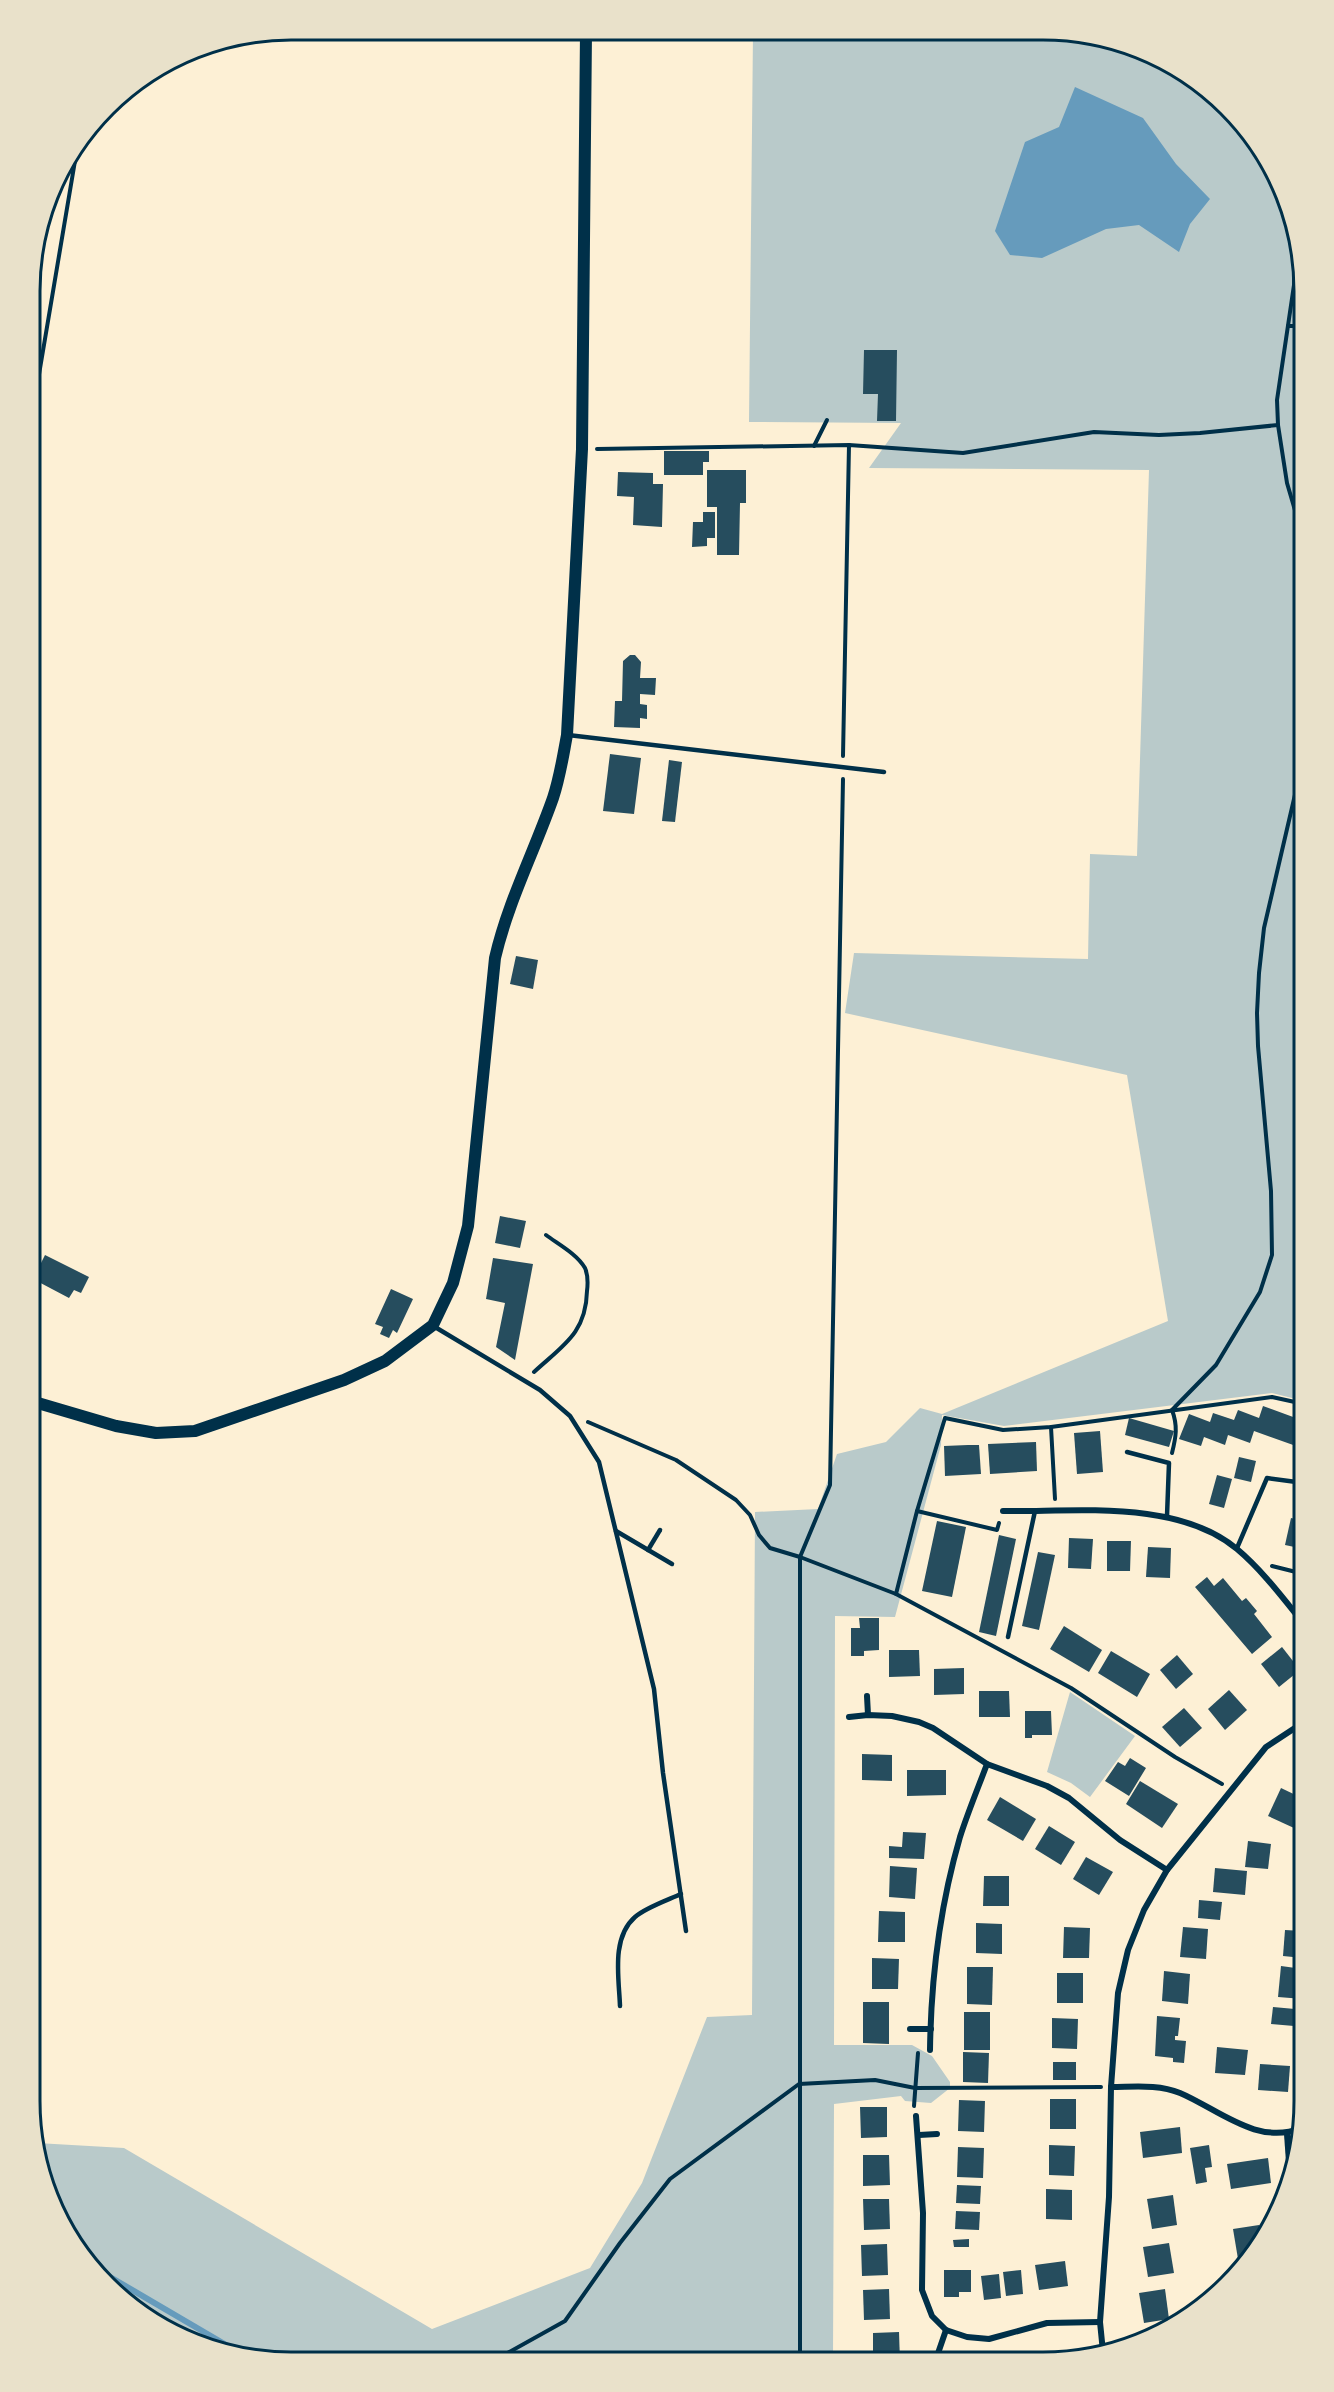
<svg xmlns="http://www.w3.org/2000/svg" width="1334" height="2392" viewBox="0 0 1334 2392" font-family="'Golos Text',sans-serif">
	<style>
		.green { fill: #b9caca }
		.water { fill: #669bbc }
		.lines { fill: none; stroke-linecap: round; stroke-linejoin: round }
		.stream { stroke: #669bbc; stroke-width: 6 }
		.building { fill: #264d5e }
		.path { stroke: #003049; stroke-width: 4 }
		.service { stroke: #003049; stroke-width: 4.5 }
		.minor { stroke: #003049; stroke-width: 6 }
		.secondary { stroke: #003049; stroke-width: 12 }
		.rim { fill: none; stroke: #003049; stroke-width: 3 }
	</style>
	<rect width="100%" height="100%" fill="#fdf0d5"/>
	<g class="green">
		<polygon points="753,33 1093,35 1158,57 1215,95 1260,146 1290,207 1304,291 1304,1401 1272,1393 1004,1426 942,1415 941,1445 895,1617 835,1616 834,2045 912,2045 932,2056 950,2082 950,2088 931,2103 905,2101 901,2096 834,2104 833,2361 257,2360 176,2335 119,2297 74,2246 44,2185 37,2143 124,2148 432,2329 590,2268 642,2183 707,2017 752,2015 755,1512 818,1509 837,1454 886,1442 920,1408 942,1414 1168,1321 1127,1075 845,1013 854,953 1088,959 1090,854 1137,856 1149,470 869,468 901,423 749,422"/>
		<polygon points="1070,1692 1135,1736 1090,1797 1071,1783 1047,1772"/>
	</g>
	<polygon class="water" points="1075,87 1143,118 1176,164 1210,199 1190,224 1179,252 1139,225 1106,229 1042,258 1010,255 995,231 1025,142 1059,127"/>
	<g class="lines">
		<polyline class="stream" points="93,2267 245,2356"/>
	</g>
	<g class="building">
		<polygon points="401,31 491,31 491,38 401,36"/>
		<polygon points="864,350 897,350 896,421 877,421 878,394 863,394"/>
		<polygon points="664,451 709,451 709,462 703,462 703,475 664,475"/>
		<polygon points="707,470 746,470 746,503 740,503 739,555 717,555 717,507 707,507"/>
		<polygon points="618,472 653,473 653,484 663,484 662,527 633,525 634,497 617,496"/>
		<polygon points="703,512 715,512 715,538 707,538 707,546 692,547 693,522 703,522"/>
		<polygon points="630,655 635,655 641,662 640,678 656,678 655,695 640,694 640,704 647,705 647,719 640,718 640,728 614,727 615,701 622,701 623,661"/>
		<polygon points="610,754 641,758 634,814 603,811"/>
		<polygon points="669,760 682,762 675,822 662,821"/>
		<polygon points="516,956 538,960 533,989 510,984"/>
		<polygon points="500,1216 526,1221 520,1248 495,1243"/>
		<polygon points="45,1255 89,1277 81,1293 74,1290 69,1298 33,1279"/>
		<polygon points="493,1258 533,1264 515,1360 496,1347 505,1303 486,1299"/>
		<polygon points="391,1289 413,1299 397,1333 393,1330 389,1338 380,1334 383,1327 375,1324"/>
		<polygon points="1263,1406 1304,1421 1296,1446 1254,1431 1250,1443 1228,1435 1225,1445 1204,1437 1201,1446 1179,1439 1189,1414 1210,1422 1213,1413 1234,1420 1238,1410 1259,1418"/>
		<polygon points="1129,1418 1174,1431 1169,1447 1125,1435"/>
		<polygon points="1100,1431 1103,1472 1077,1474 1074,1433"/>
		<polygon points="1036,1442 1037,1471 990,1474 988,1444"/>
		<polygon points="968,1445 979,1445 981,1474 945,1476 944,1446"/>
		<polygon points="1239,1457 1256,1461 1251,1482 1234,1478"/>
		<polygon points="1217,1475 1232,1479 1224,1508 1209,1504"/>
		<polygon points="1291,1518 1304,1521 1304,1549 1285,1545"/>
		<polygon points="937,1521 966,1527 952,1597 922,1591"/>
		<polygon points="999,1535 1016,1539 996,1636 979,1632"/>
		<polygon points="1069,1538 1093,1539 1091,1569 1068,1568"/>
		<polygon points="1107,1541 1131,1541 1130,1571 1107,1571"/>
		<polygon points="1148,1547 1171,1548 1170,1578 1146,1577"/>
		<polygon points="1038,1552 1055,1555 1039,1630 1022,1626"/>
		<polygon points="1207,1577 1214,1586 1223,1578 1242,1601 1246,1598 1257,1611 1254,1614 1272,1637 1252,1654 1195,1587"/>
		<polygon points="859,1618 879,1618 879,1650 864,1651 864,1656 851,1656 851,1628 860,1628"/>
		<polygon points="1064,1626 1102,1650 1089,1672 1050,1649"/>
		<polygon points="1282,1647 1300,1670 1279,1687 1261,1664"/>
		<polygon points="889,1650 919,1650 920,1676 889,1677"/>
		<polygon points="1111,1651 1150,1674 1137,1697 1098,1673"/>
		<polygon points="1177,1655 1193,1674 1176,1689 1160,1670"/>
		<polygon points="964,1668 964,1694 934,1695 934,1669"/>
		<polygon points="1229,1690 1247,1710 1225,1730 1208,1709"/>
		<polygon points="979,1691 1009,1691 1010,1717 979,1717"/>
		<polygon points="1184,1708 1202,1728 1180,1747 1162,1727"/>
		<polygon points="1025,1711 1051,1711 1052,1735 1032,1735 1032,1738 1025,1738"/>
		<polygon points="862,1754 892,1755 892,1781 862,1780"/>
		<polygon points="1130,1758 1146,1768 1129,1796 1105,1781 1118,1762 1125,1766"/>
		<polygon points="907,1770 946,1770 946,1795 907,1796"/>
		<polygon points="1140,1781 1178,1804 1162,1828 1126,1804"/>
		<polygon points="1281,1788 1304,1799 1304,1808 1294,1828 1268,1816"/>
		<polygon points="1000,1797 1036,1819 1023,1841 987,1820"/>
		<polygon points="1049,1826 1075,1842 1061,1865 1035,1849"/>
		<polygon points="903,1832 926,1833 924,1859 889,1858 889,1846 902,1847"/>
		<polygon points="1248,1841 1271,1844 1268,1869 1245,1867"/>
		<polygon points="1086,1857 1113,1872 1099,1895 1073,1879"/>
		<polygon points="890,1866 917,1868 915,1899 889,1897"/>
		<polygon points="1215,1868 1247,1871 1245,1895 1213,1892"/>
		<polygon points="984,1876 1009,1876 1009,1906 983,1906"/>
		<polygon points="1199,1900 1222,1902 1220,1920 1198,1918"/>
		<polygon points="1296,1909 1303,1910 1303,1928 1294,1927"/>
		<polygon points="879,1911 905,1912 905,1942 878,1942"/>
		<polygon points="976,1923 1002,1924 1002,1954 976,1953"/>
		<polygon points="1064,1927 1090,1928 1089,1958 1063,1958"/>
		<polygon points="1183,1927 1208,1929 1206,1959 1180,1957"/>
		<polygon points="1285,1930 1303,1931 1303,1958 1283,1956"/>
		<polygon points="872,1958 899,1959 898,1989 872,1989"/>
		<polygon points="1281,1966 1303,1969 1303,1999 1278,1997"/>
		<polygon points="967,1967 993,1967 992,2005 967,2004"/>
		<polygon points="1164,1971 1190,1974 1188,2004 1162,2001"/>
		<rect x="1057" y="1973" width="26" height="30"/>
		<polygon points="863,2002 889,2002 889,2044 863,2043"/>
		<polygon points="1273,2007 1295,2009 1294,2026 1271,2024"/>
		<rect x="964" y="2012" width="26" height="38"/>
		<polygon points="1157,2016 1180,2018 1178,2036 1175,2036 1175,2040 1186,2041 1184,2063 1173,2062 1173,2058 1155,2056"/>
		<polygon points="1052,2018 1078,2019 1077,2049 1052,2048"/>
		<polygon points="1217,2047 1248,2050 1245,2075 1215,2073"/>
		<polygon points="963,2052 989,2053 988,2083 963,2082"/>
		<rect x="1053" y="2062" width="23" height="18"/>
		<polygon points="1260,2064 1290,2066 1288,2092 1258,2090"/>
		<rect x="1050" y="2099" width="26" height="30"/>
		<polygon points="959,2100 985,2101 984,2132 958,2131"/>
		<polygon points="860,2107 887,2107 887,2137 861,2138"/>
		<polygon points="1180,2127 1182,2153 1143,2158 1140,2132"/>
		<polygon points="1049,2145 1075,2146 1074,2176 1049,2175"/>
		<polygon points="1209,2145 1212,2167 1205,2168 1207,2182 1196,2184 1190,2148"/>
		<polygon points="958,2147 984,2148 983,2178 957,2177"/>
		<polygon points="863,2155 889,2155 890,2185 863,2186"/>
		<polygon points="1268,2158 1271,2183 1231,2189 1227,2164"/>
		<polygon points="957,2185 981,2186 980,2204 956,2203"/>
		<polygon points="1046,2189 1072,2190 1072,2220 1046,2219"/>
		<polygon points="1173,2195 1177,2225 1152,2229 1147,2199"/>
		<polygon points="863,2199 889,2199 890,2229 864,2230"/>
		<polygon points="956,2211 980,2212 979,2230 955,2229"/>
		<polygon points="1259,2225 1261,2240 1252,2257 1238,2259 1233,2229"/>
		<polygon points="969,2239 969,2247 954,2247 953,2240"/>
		<polygon points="1169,2243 1174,2273 1148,2277 1143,2247"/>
		<polygon points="887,2244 888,2275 862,2276 861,2245"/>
		<polygon points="1065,2261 1068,2286 1039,2290 1035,2265"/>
		<polygon points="944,2270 971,2270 971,2292 959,2292 959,2297 944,2297"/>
		<polygon points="1021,2270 1023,2294 1006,2296 1003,2272"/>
		<polygon points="999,2274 1001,2298 984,2300 981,2276"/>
		<polygon points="889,2289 890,2319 864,2320 863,2290"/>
		<polygon points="1165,2289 1169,2319 1144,2323 1139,2293"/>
		<polygon points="899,2332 900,2362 873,2362 873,2333"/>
		<polygon points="1067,2355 1068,2358 1037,2362 1037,2357"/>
	</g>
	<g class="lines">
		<g class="path">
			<polyline points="1288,326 1304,326"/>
			<polyline points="32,416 77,149"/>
			<polyline points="1278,425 1287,483 1304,541"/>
			<polyline points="814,446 827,420"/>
			<polyline points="597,449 849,445 963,453 1094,432 1159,435 1200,433 1278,425 1277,400 1294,285 1295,237"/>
			<polyline points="843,756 849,445"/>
			<path d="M534 1372C562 1346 586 1334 587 1291 588 1283 588 1275 585 1268 577 1254 558 1244 546 1235"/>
			<polyline points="1172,1410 1216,1365 1260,1292 1272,1255 1271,1191 1258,1046 1257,1013 1259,973 1264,928 1304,756"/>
			<polyline points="588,1422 676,1460 736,1500 750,1515 759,1535 770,1548 800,1557 896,1594 1071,1688 1175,1757 1222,1784"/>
			<polyline points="1051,1427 1055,1499"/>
			<path d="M1172 1453C1176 1437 1178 1426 1172 1410"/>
			<polyline points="917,1511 997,1530 999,1523"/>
			<polyline points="1272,1566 1304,1574"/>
			<polyline points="896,1594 917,1511 945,1418 1003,1430 1051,1427 1272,1397 1304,1404"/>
			<polyline points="914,2106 918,2053"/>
			<polyline points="495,2360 565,2321 620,2243 670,2179 799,2084 875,2080 915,2088 1101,2087"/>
			<polyline points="800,2361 800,1557 830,1485 843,779"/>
		</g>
		<g class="service">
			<polyline points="568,735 884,772"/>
			<polyline points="435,1327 540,1390 570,1416 599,1462 654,1689 663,1773 686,1931"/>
			<polyline points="1127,1452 1169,1463 1167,1516"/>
			<polyline points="616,1531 672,1564"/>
			<polyline points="1237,1548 1267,1478 1304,1483"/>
			<polyline points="648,1550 660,1530"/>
			<polyline points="1008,1637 1035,1511"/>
			<path d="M620 2006C619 1978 611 1938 635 1917 645 1908 668 1900 681 1894"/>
		</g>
		<g class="minor">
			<path d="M1003 1511C1076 1512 1177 1499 1237 1549 1262 1570 1283 1598 1304 1624"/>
			<polyline points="867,1696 868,1715"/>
			<polyline points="849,1717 868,1715 892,1716 919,1722 933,1728 987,1764 1047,1786 1069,1798 1120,1840 1167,1870"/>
			<polyline points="910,2029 931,2029"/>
			<path d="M930 2050C931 1978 940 1906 960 1837 968 1812 978 1788 987 1764"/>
			<path d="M1111 2087C1134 2087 1158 2084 1180 2093 1218 2109 1257 2146 1301 2128"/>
			<polyline points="916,2116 923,2213 922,2290 932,2316 946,2330 967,2337 989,2339 1047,2323 1100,2322"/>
			<polyline points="1287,2134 1290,2176"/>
			<polyline points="919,2135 937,2134"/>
			<polyline points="1103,2352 1100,2322 1109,2197 1111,2087 1118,1993 1128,1950 1144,1910 1167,1870 1266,1747 1304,1722"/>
			<polyline points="935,2362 946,2330"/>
		</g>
		<path class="secondary" d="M31 1401 116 1426 156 1433 195 1431 344 1380 385 1361 433 1325 453 1283 468 1226 495 958C508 902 534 852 553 798 560 777 563 756 567 735L582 449 586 32"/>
	</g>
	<path d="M0 0H1334V2392H0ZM291 40H1043A251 251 0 0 1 1294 291V2101A251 251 0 0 1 1043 2352H291A251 251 0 0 1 40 2101V291A251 251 0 0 1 291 40Z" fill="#e9e1ca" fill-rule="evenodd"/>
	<path class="rim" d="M291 40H1043A251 251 0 0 1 1294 291V2101A251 251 0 0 1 1043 2352H291A251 251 0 0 1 40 2101V291A251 251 0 0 1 291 40Z"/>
</svg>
